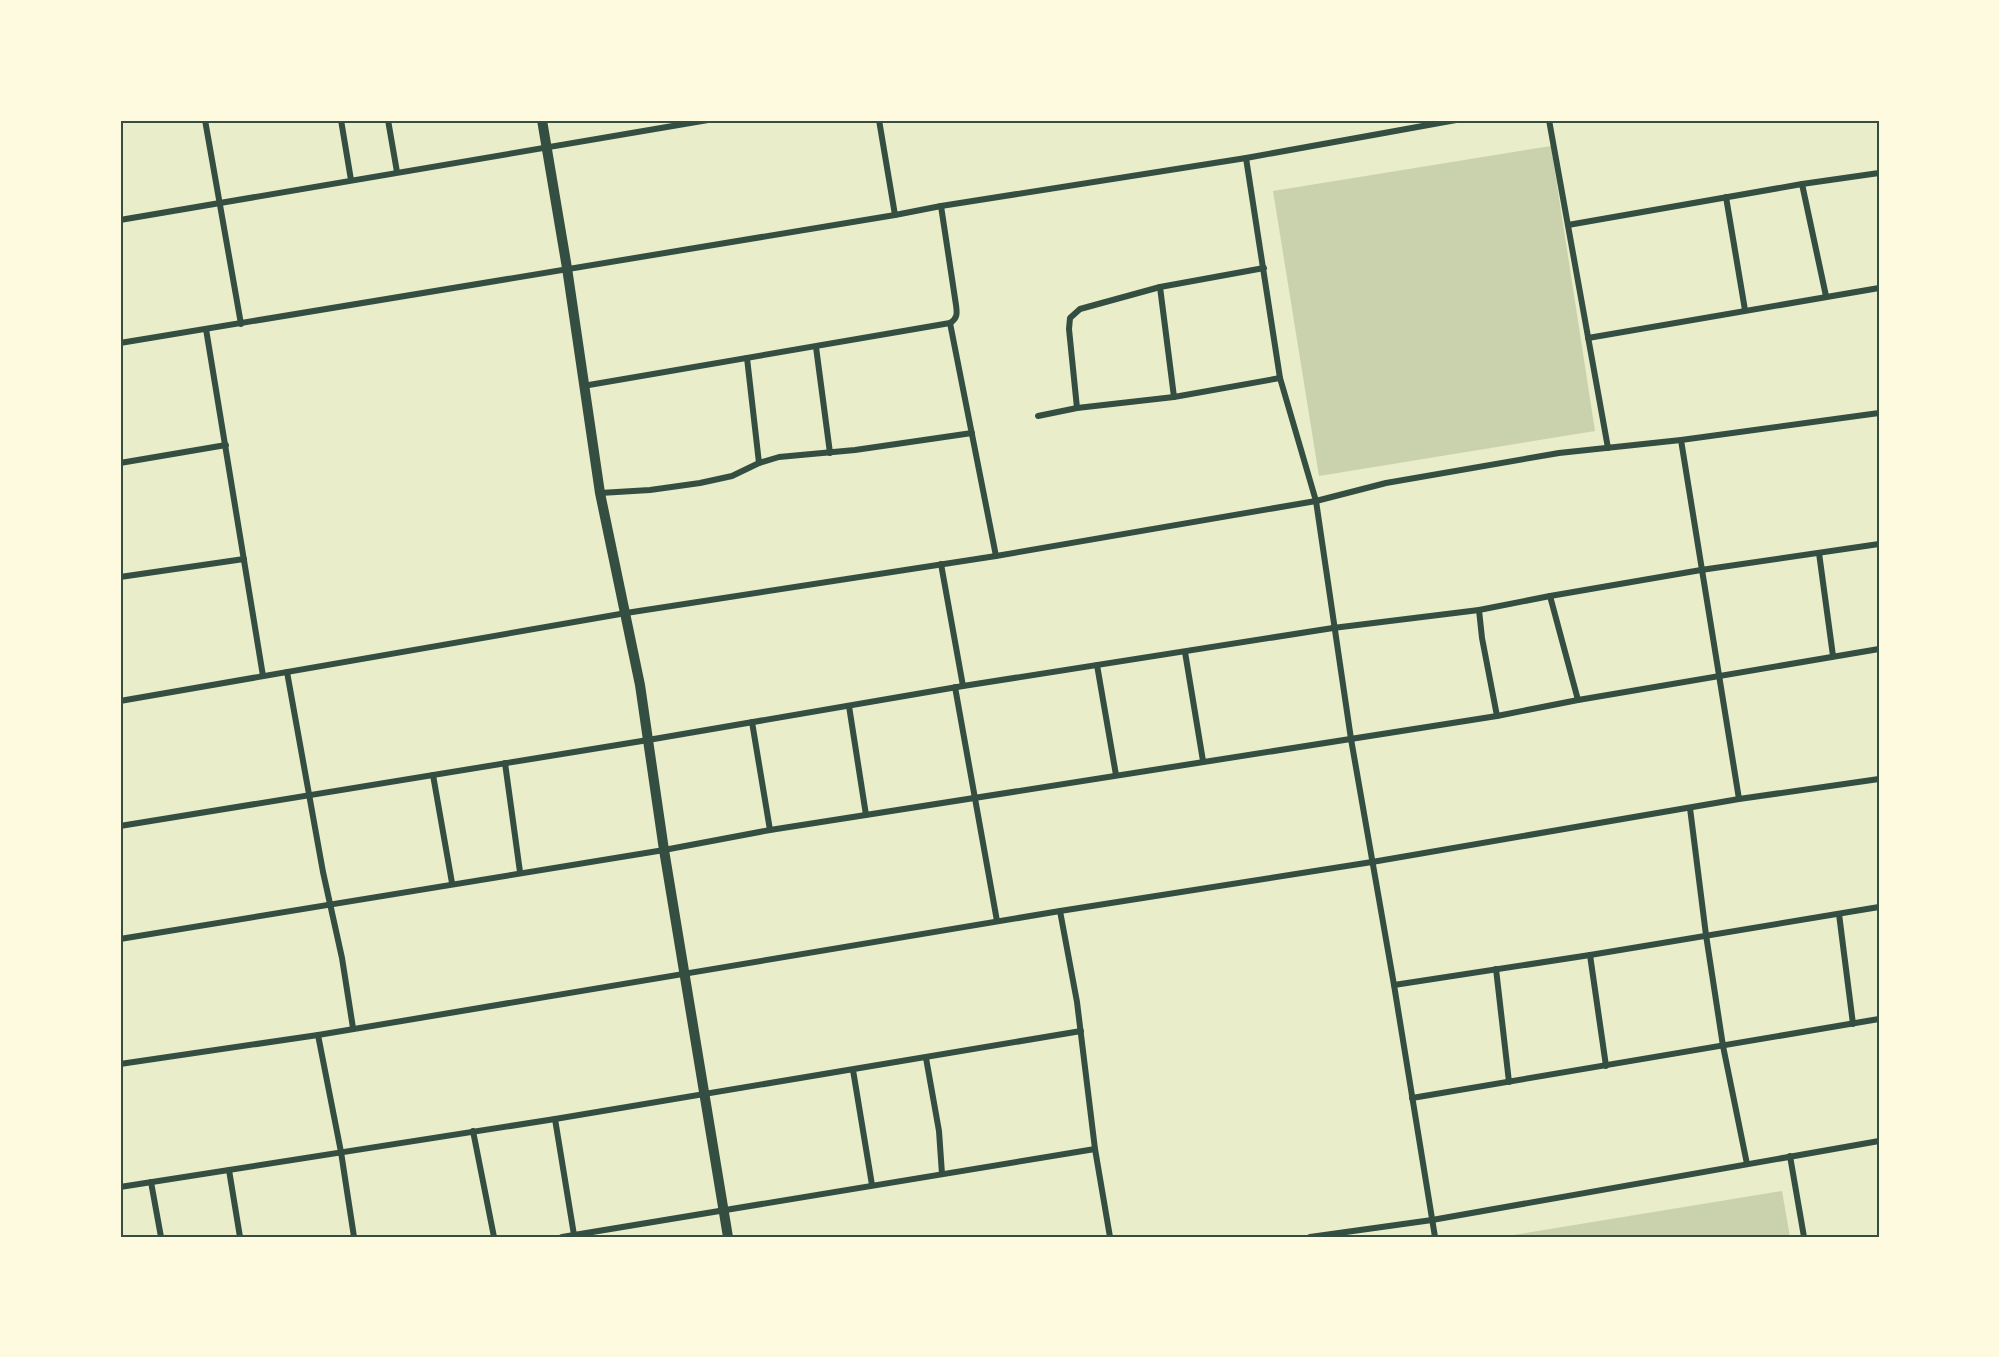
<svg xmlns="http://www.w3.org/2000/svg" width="1999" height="1357" viewBox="0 0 1999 1357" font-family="'Times New Roman',serif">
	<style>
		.green { fill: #cad2ad }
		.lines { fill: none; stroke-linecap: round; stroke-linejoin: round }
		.minor { stroke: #344e41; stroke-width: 6 }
		.tertiary { stroke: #344e41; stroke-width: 10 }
		.neatline { fill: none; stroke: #344e41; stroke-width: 2 }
	</style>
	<rect width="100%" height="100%" fill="#e9edc9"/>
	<g class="green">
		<polygon points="1551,146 1595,431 1319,476 1273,191"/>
		<polygon points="1782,1191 1790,1237 1501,1237"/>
	</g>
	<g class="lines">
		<g class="minor">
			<polyline points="205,120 241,324"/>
			<polyline points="341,120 351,180"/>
			<polyline points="388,120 397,172"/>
			<polyline points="879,120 895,215"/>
			<polyline points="1549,120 1608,448"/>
			<polyline points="1246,158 1280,378 1316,501 1351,739 1394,985 1435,1237"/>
			<polyline points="1802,184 1826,296"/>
			<polyline points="1726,197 1745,310"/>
			<polyline points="120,220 708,120"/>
			<polyline points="1568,225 1802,184 1879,173"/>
			<polyline points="1160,287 1174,397"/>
			<polyline points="950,323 996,556"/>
			<polyline points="206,329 263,676"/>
			<polyline points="1588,338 1879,288"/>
			<polyline points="120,343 895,215 941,206 1246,158 1456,120"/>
			<polyline points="816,347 830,453"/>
			<polyline points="747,358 759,463"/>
			<path d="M583 386 950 323C958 318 957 313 956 305L941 206"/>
			<polyline points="1077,408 1069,329 1070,318 1080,309 1160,287 1264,268"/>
			<polyline points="1038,416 1077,408 1174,397 1280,378"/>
			<polyline points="1681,440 1739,799"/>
			<polyline points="120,463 226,445"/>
			<polyline points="600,493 650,490 700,483 732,476 759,463 779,457 855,450 972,433"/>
			<polyline points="1819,553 1833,656"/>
			<polyline points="941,564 963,686"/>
			<polyline points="120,577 244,559"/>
			<polyline points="1550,596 1578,700"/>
			<polyline points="1479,610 1482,638 1497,716"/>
			<polyline points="1185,652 1203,761"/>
			<polyline points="1097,665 1116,775"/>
			<polyline points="287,672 323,872 342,958 353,1028"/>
			<polyline points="955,687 997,921"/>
			<polyline points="120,701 626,613 996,556 1316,501 1386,483 1559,453 1681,440 1879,413"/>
			<polyline points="849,706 866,815"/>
			<polyline points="752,722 770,830"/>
			<polyline points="505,763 520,872"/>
			<polyline points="433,775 452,883"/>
			<polyline points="1690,808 1706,935 1723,1046 1747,1164"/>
			<polyline points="120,826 648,740 963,686 1333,628 1479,610 1550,596 1701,570 1879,544"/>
			<polyline points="1060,911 1077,1002 1095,1149 1110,1237"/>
			<polyline points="1839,914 1853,1024"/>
			<polyline points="120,939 664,850 770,830 1497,716 1578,700 1879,649"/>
			<polyline points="1590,955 1606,1066"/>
			<polyline points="1496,969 1509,1082"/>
			<polyline points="1394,985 1590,955 1879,907"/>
			<polyline points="318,1035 341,1152 354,1237"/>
			<polyline points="926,1058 939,1131 942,1174"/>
			<polyline points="120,1064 318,1035 1060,911 1372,862 1739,799 1879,779"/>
			<polyline points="853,1070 872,1185"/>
			<polyline points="1412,1098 1879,1019"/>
			<polyline points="555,1119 574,1235"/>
			<polyline points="473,1131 494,1237"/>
			<polyline points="1790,1156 1804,1237"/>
			<polyline points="229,1170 240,1237"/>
			<polyline points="151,1182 161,1237"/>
			<polyline points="120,1187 555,1119 1081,1031"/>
			<polyline points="562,1237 1095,1149"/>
			<polyline points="1310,1237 1432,1220 1879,1141"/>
		</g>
		<polyline class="tertiary" points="542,120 567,268 600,493 640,685 664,850 728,1237"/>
	</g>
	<rect width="1999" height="1357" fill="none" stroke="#fefae0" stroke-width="243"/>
	<rect x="122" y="122" width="1756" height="1114" class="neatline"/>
</svg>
